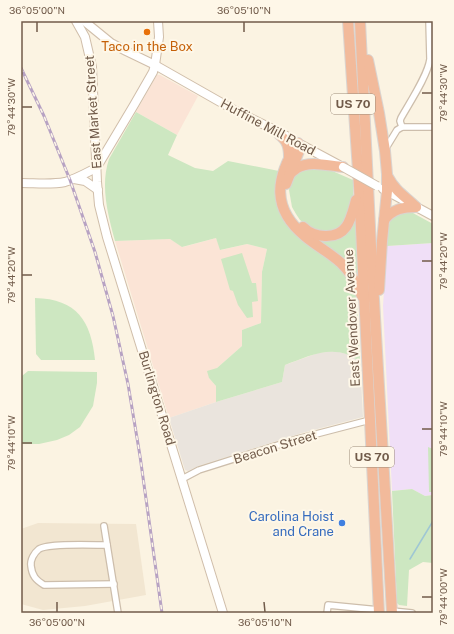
<svg xmlns="http://www.w3.org/2000/svg" width="454" height="634" viewBox="0 0 454 634" font-family="'Public Sans',sans-serif">
	<style>
		.residential { fill: #f2e6d1 }
		.commercial { fill: #fbe4d6 }
		.industrial { fill: #eae4dd }
		.education { fill: #f0dff7 }
		.green { fill: #cde7c1 }
		.lines { fill: none; stroke-linecap: round; stroke-linejoin: round }
		.stream { stroke: #9fc7d4; stroke-width: 1.5 }
		.street-casing { stroke: #cdbeac; stroke-width: 8 }
		.secondary-casing { stroke: #d0beaa; stroke-width: 10 }
		.highway-casing { stroke: #dad4d0; stroke-width: 12 }
		.street { stroke: #fff; stroke-width: 5.5 }
		.secondary { stroke: #fff; stroke-width: 8 }
		.highway { stroke: #f2ba9b; stroke-width: 10 }
		.rail-casing { stroke: #b7a2c3; stroke-width: 3 }
		.rail { stroke: #fef7e8; stroke-width: 1.5; stroke-dasharray: 4.5; stroke-linecap: butt }
		.secondary-bridge-casing { stroke: #d0beaa; stroke-width: 10; stroke-linecap: butt }
		.secondary-bridge { stroke: #fff; stroke-width: 8 }
		.ticks { fill: none; stroke: #715b4a; stroke-width: 1.5 }
		.food-dot { fill: #e8710a; stroke: #fef7e8; stroke-width: 1.5 }
		.shop-dot { fill: #3f7fe0; stroke: #fef7e8; stroke-width: 1.5 }
		.labels { text-anchor: middle; dominant-baseline: central; stroke-width: 4; stroke-linejoin: round; paint-order: stroke }
		.shield { fill: #fef7e8; stroke: #9b8a79; stroke-width: 1 }
		.shield-label { font-size: 12px; font-weight: bold; fill: #715b4a }
		.food-label { font-size: 13px; fill: #c56008; stroke: #fef7e8 }
		.street-label { font-size: 13px; fill: #715b4a; stroke: #fef7e8 }
		.shop-label { font-size: 13px; fill: #366cbe; stroke: #fef7e8; text-anchor: end }
		.neatline { fill: none; stroke: #715b4a; stroke-width: 1.5 }
		.ticks-label { font-size: 10px; text-anchor: middle; fill: #715b4a }
	</style>
	<rect width="100%" height="100%" fill="#fbf3e2"/>
	<polygon class="residential" points="38,523 136,524 146,595 85,606 43,610 21,604 21,529"/>
	<g class="commercial">
		<polygon points="157,75 160,75 198,96 177,135 136,112"/>
		<polygon points="216,238 221,250 247,244 267,249 262,272 261,323 242,330 242,346 217,368 209,378 216,386 216,402 169,418 115,241 170,239 183,247"/>
	</g>
	<polygon class="industrial" points="335,351 347,354 360,361 363,417 302,433 198,466 188,471 185,470 169,418 216,402 282,382 285,365 318,353"/>
	<polygon class="education" points="433,243 433,495 425,496 412,489 392,491 383,306 387,246"/>
	<g class="green">
		<path d="M136 112 177 135 168 155 195 168 213 171 228 161 279 171 281 212 342 269 355 289 357 303 360 361C355 359 351 355 346 354 326 347 304 358 285 365L282 382 216 402V386L209 378 207 371 217 368 242 346V330L261 323 262 272 267 249 247 244 220 250 216 238 182 247 170 239 115 241C108 215 100 186 109 159Z"/>
		<polygon points="306,167 330,170 353,180 353,197 350,210 342,227 326,234 306,225 300,220 296,214 292,207 289,190 292,177"/>
		<path d="M409 212 413 213 433 224V243L387 246C388 237 386 220 396 215 399 213 405 213 409 212Z"/>
		<polygon points="353,222 355,222 358,241 360,282 312,236 320,239"/>
		<polygon points="242,253 252,283 256,283 258,301 252,302 253,317 247,318 238,305 233,291 230,290 221,259"/>
		<path d="M35 298C77 299 91 321 95 360H41L36 354Z"/>
		<polygon points="28,371 97,372 97,383 93,406 80,427 69,435 57,440 39,444 22,444 22,376"/>
		<polygon points="428,447 433,449 433,492 429,492"/>
		<polygon points="412,489 425,496 433,495 433,563 423,562 409,570 407,606 399,605 397,603 392,491"/>
	</g>
	<g class="lines">
		<polyline class="stream" points="410,559 433,521"/>
		<g class="street-casing">
			<g id="street">
				<polyline points="402,127 433,127"/>
				<path d="M386 148 397 130 402 127 400 121 401 118C410 102 428 75 430 59L429 21"/>
				<polyline points="182,479 199,470 297,439 370,420"/>
				<polyline points="104,526 118,613"/>
				<path d="M107 545C92 545 49 543 39 549 34 553 30 560 31 566 32 576 36 580 44 585L114 584"/>
				<polyline points="392,611 412,613"/>
				<polyline points="327,613 328,605 379,610"/>
			</g>
		</g>
		<g class="secondary-casing">
			<g id="secondary">
				<polyline points="76,21 85,37 92,67 97,182 99,205 107,237 223,613"/>
				<polyline points="84,21 111,43 126,51 155,65 236,111 283,134 298,143 339,165"/>
				<polyline points="97,167 134,105 153,72 155,65 159,37 158,21"/>
				<polyline points="74,179 85,181 98,190"/>
				<path d="M21 183C35 183 51 185 65 182 76 179 86 173 96 168"/>
				<polyline points="383,189 433,216"/>
			</g>
		</g>
		<g class="highway-casing">
			<g id="highway">
				<polyline points="348,21 359,186 379,613"/>
				<polyline points="360,21 371,247 392,613"/>
				<polyline points="368,60 379,113 385,151 387,174 387,191 382,241 379,290"/>
				<path d="M274 130C285 139 289 142 289 157"/>
				<path d="M298 143C275 178 271 209 306 237 317 246 330 253 341 263 351 272 357 284 362 296"/>
				<path d="M289 174C292 172 294 170 297 168 310 160 329 166 343 167"/>
				<path d="M388 177C396 192 405 196 416 207"/>
				<polyline points="286,184 299,151"/>
				<path d="M384 220C393 209 403 207 416 207"/>
				<path d="M303 227C309 233 317 236 325 236 348 237 351 218 356 200"/>
			</g>
		</g>
		<use href="#street" class="street"/>
		<use href="#secondary" class="secondary"/>
		<use href="#highway" class="highway"/>
		<g class="rail-casing">
			<polyline id="rail" points="21,68 44,116 70,180 95,252 113,316 128,384 140,456 162,613"/>
		</g>
		<use href="#rail" class="rail"/>
		<g class="secondary-bridge-casing">
			<polyline id="secondary-bridge" points="343,167 377,186"/>
		</g>
		<use href="#secondary-bridge" class="secondary-bridge"/>
	</g>
	<path class="ticks" d="M37 22V32M244 22V32M422 93H432M22 107H32M422 261H432M22 275H32M422 429H432M22 443H32M422 597H432M57 602V612M264 602 265 612"/>
	<circle class="food-dot" cx="147" cy="32" r="4"/>
	<circle class="shop-dot" cx="342" cy="523" r="4"/>
	<g class="labels">
		<g class="shield">
			<rect x="331" y="94" width="44" height="20" rx="3"/>
			<rect x="350" y="447" width="44" height="20" rx="3"/>
		</g>
		<g class="shield-label">
			<text x="353" y="104">US 70</text>
			<text x="372" y="457">US 70</text>
		</g>
		<g class="food-label">
			<text x="147" y="46">Taco in the Box</text>
		</g>
		<g class="street-label">
			<text transform="translate(93 112) rotate(-94)">East Market Street</text>
			<text transform="translate(268 127) rotate(28)">Huffine Mill Road</text>
			<text transform="translate(352 318) rotate(-93)">East Wendover Avenue</text>
			<text transform="translate(157 398) rotate(73)">Burlington Road</text>
			<text transform="translate(275 447) rotate(-17)">Beacon Street</text>
		</g>
		<g class="shop-label">
			<text x="334" y="516">Carolina Hoist<tspan x="334" dy="15">and Crane</tspan></text>
		</g>
	</g>
	<rect width="454" height="634" fill="none" stroke="#fef7e8" stroke-width="44"/>
	<rect x="22" y="22" width="410" height="590" class="neatline"/>
	<g class="ticks-label">
		<text x="37" y="14">36°05'00"N</text>
		<text x="244" y="14">36°05'10"N</text>
		<text transform="translate(443 93) rotate(-90)" y="4">79°44'30"W</text>
		<text transform="translate(11 107) rotate(-90)" y="4">79°44'30"W</text>
		<text transform="translate(443 261) rotate(-90)" y="4">79°44'20"W</text>
		<text transform="translate(11 275) rotate(-90)" y="4">79°44'20"W</text>
		<text transform="translate(443 429) rotate(-90)" y="4">79°44'10"W</text>
		<text transform="translate(11 443) rotate(-90)" y="4">79°44'10"W</text>
		<text transform="translate(443 597) rotate(-90)" y="4">79°44'00"W</text>
		<text x="57" y="626">36°05'00"N</text>
		<text x="265" y="626">36°05'10"N</text>
	</g>
</svg>
